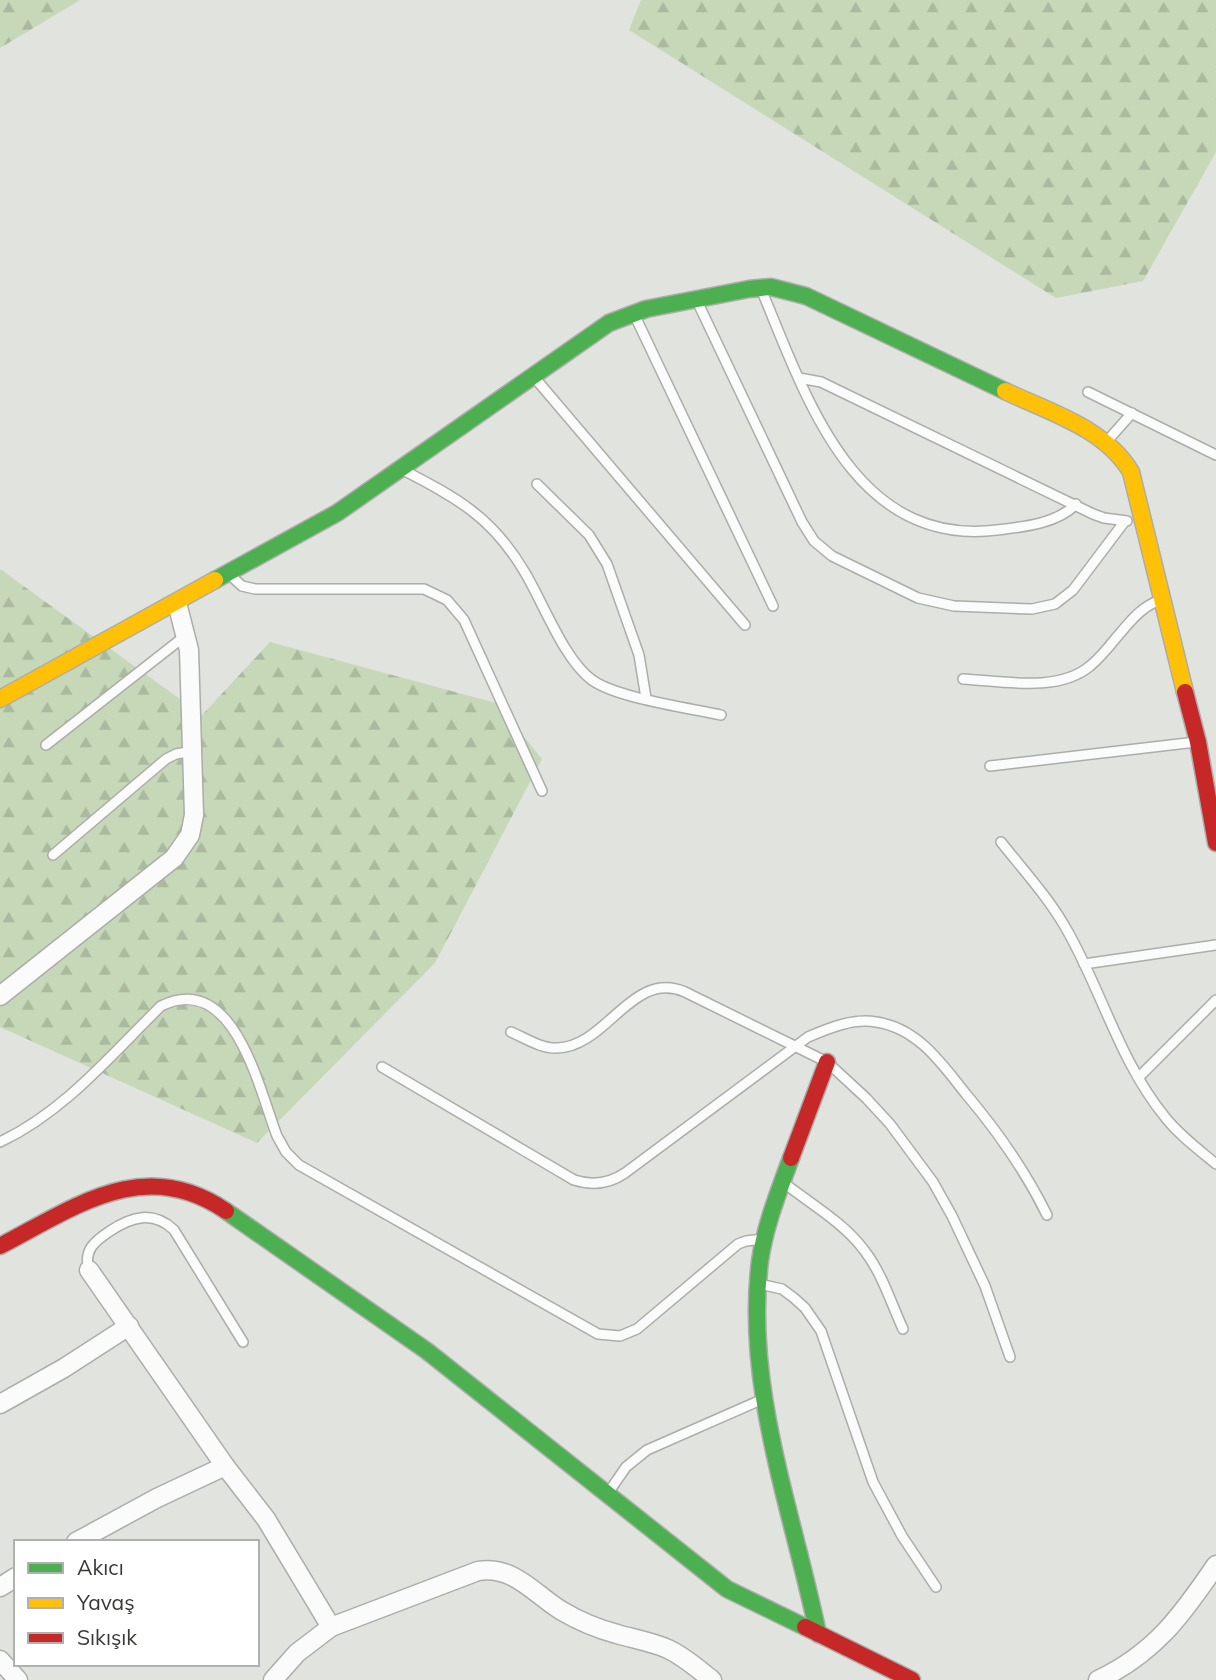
<svg xmlns="http://www.w3.org/2000/svg" width="1216" height="1680" viewBox="0 0 1216 1680" font-family="Mulish,sans-serif">
	<style>
		.forest { fill: url(#forest-firs) }
		.lines { fill: none; stroke-linecap: round; stroke-linejoin: round }
		.lane-casing { stroke: #acadaa; stroke-width: 12 }
		.street-casing { stroke: #acadaa; stroke-width: 21 }
		.fast-casing { stroke: #acadaa; stroke-width: 19 }
		.slow-casing { stroke: #acadaa; stroke-width: 19 }
		.jam-casing { stroke: #acadaa; stroke-width: 19 }
		.lane { stroke: #fafbfa; stroke-width: 9 }
		.street { stroke: #fafbfa; stroke-width: 18 }
		.fast { stroke: #4caf50; stroke-width: 16 }
		.slow { stroke: #ffc107; stroke-width: 16 }
		.jam { stroke: #c62828; stroke-width: 16 }
	</style>
	<defs>
		<pattern id="forest-firs" width="22" height="20" patternUnits="userSpaceOnUse" patternTransform="scale(1.75)"><rect width="22" height="20" fill="#c6d8b7"/><path d="M5 1l3.5 6h-7zM16 11l3.5 6h-7z" fill="#abba9e"/></pattern>
	</defs>
	<rect width="100%" height="100%" fill="#e1e3df"/>
	<g class="forest">
		<polygon points="0,0 80,0 0,48"/>
		<polygon points="641,0 1216,0 1216,152 1143,281 1056,298 629,30"/>
		<polygon points="0,569 202,715 270,642 496,703 542,759 435,963 257,1143 0,1027"/>
	</g>
	<g class="lines">
		<g class="lane-casing">
			<g id="lane">
				<path d="M761 289C805 393 852 548 997 530 1022 527 1057 524 1076 504"/>
				<polyline points="697,301 802,522 814,541 832,556 918,598 954,606 1032,609 1055,604 1073,590 1125,521"/>
				<polyline points="634,314 773,606"/>
				<polyline points="534,377 745,625"/>
				<polyline points="799,378 821,382 1093,514 1104,518 1127,521"/>
				<polyline points="1088,392 1216,455"/>
				<polyline points="1108,440 1132,413"/>
				<path d="M403 470C457 498 492 517 524 571 543 602 564 660 592 680 617 698 689 708 721 715"/>
				<polyline points="537,484 589,535 607,564 639,655 646,698"/>
				<polyline points="230,575 242,586 255,589 424,589 447,600 464,620 542,791"/>
				<path d="M963 679C1002 681 1058 693 1090 666 1100 658 1108 648 1116 638 1129 623 1141 606 1161 600"/>
				<polyline points="46,745 185,636"/>
				<polyline points="990,766 1196,742"/>
				<path d="M1001 842C1024 871 1050 899 1068 932 1102 992 1120 1062 1165 1117 1179 1135 1198 1149 1216 1164"/>
				<polyline points="53,855 166,759 176,754 193,751"/>
				<polyline points="1084,964 1216,945"/>
				<path d="M511 1032C525 1038 542 1049 557 1048 607 1047 632 969 685 992L827 1062 866 1098 890 1124 933 1182 952 1216 985 1286 1010 1357"/>
				<path d="M382 1067 574 1180C593 1186 609 1184 625 1173L808 1037C829 1028 853 1018 876 1022 918 1028 942 1064 966 1094 998 1132 1025 1170 1047 1215"/>
				<polyline points="1139,1077 1216,1000"/>
				<path d="M0 1142C64 1112 111 1055 161 1006 234 970 259 1089 277 1136L286 1152 299 1165 598 1334 620 1336 637 1329 738 1244 746 1241 763 1239"/>
				<path d="M784 1183C811 1204 844 1223 864 1250 882 1273 891 1303 903 1329"/>
				<path d="M89 1270C83 1250 95 1241 110 1231 131 1217 153 1210 174 1230L243 1342"/>
				<polyline points="759,1284 782,1289 794,1298 805,1308 821,1331 873,1482 902,1536 936,1587"/>
				<polyline points="608,1493 626,1467 647,1450 763,1399"/>
			</g>
		</g>
		<g class="street-casing">
			<g id="street">
				<polyline points="0,996 174,858 190,835 194,815 189,650 177,603"/>
				<polyline points="89,1270 225,1466 266,1519 331,1627"/>
				<polyline points="0,1404 64,1368 129,1326"/>
				<polyline points="76,1542 157,1498 225,1466"/>
				<polyline points="0,1587 16,1577"/>
				<polyline points="0,1660 18,1680"/>
				<path d="M273 1680 297 1653 331 1627 478 1571C514 1565 535 1595 562 1611 579 1621 598 1629 617 1634 634 1639 652 1642 668 1649 685 1657 698 1669 712 1680"/>
				<path d="M1098 1680C1155 1653 1182 1615 1216 1565"/>
			</g>
		</g>
		<g class="fast-casing">
			<g id="fast">
				<polyline points="215,580 337,513 609,323 646,309 749,289 771,287 806,296 1005,391"/>
				<path d="M791 1158C779 1191 765 1225 760 1261 744 1387 793 1512 818 1634"/>
				<polyline points="226,1211 427,1351 727,1589 805,1627"/>
			</g>
		</g>
		<g class="slow-casing">
			<g id="slow">
				<path d="M1005 391C1049 412 1105 428 1131 472L1185 692"/>
				<polyline points="0,699 215,580"/>
			</g>
		</g>
		<g class="jam-casing">
			<g id="jam">
				<polyline points="1185,692 1198,742 1216,843"/>
				<polyline points="791,1158 827,1062"/>
				<path d="M0 1246C75 1207 144 1155 226 1211"/>
				<polyline points="805,1627 912,1680"/>
			</g>
		</g>
		<use href="#lane" class="lane"/>
		<use href="#street" class="street"/>
		<use href="#fast" class="fast"/>
		<use href="#slow" class="slow"/>
		<use href="#jam" class="jam"/>
	</g>
	<rect x="14" y="1540" width="245" height="126" fill="#ffffff" stroke="#afb0af" stroke-width="2"/>
	<rect x="28" y="1563" width="35" height="10" fill="#4caf50" stroke="#afb0af" stroke-width="2"/>
	<text x="77" y="1575" font-size="21" fill="#383937">Akıcı</text>
	<rect x="28" y="1598" width="35" height="10" fill="#ffc107" stroke="#afb0af" stroke-width="2"/>
	<text x="77" y="1610" font-size="21" fill="#383937">Yavaş</text>
	<rect x="28" y="1633" width="35" height="10" fill="#c62828" stroke="#afb0af" stroke-width="2"/>
	<text x="77" y="1645" font-size="21" fill="#383937">Sıkışık</text>
</svg>
